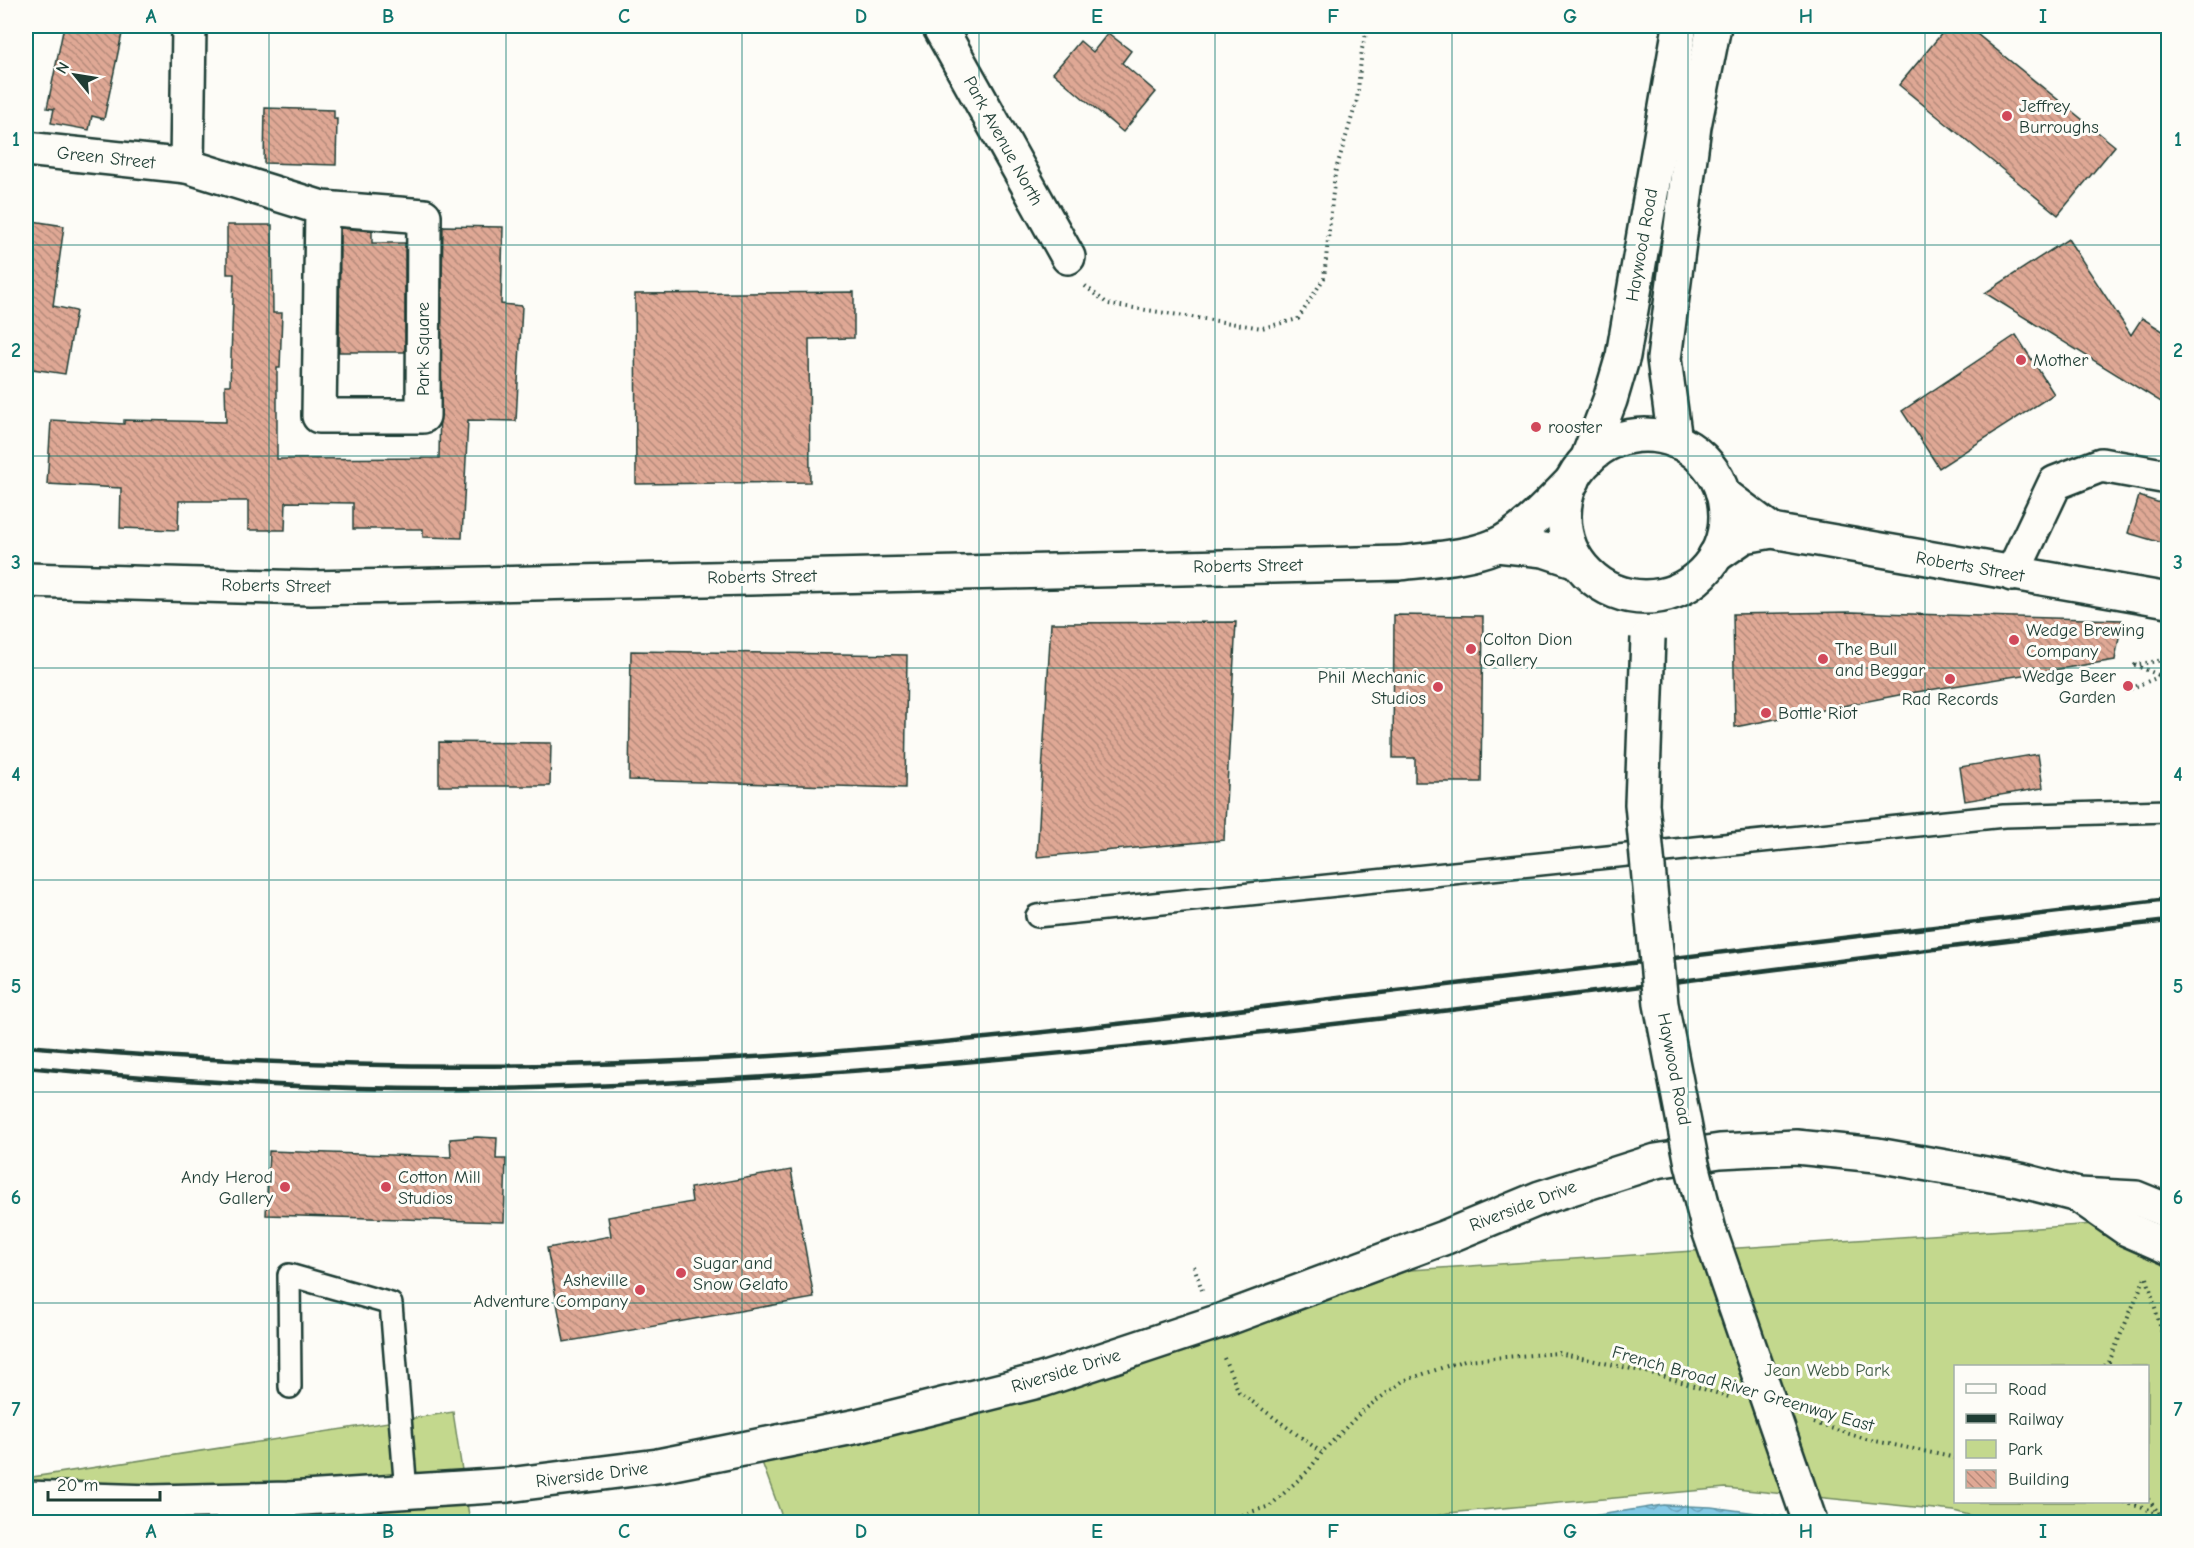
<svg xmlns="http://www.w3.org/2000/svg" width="2194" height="1548" viewBox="0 0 2194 1548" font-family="'Comic Neue',sans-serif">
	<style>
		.green { fill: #c3d88d; stroke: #718a60; stroke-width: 1.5; fill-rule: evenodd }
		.water { fill: url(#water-waves); stroke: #5c919f; stroke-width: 1.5 }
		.building { fill: url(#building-back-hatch); stroke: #1f3d34; stroke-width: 1.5 }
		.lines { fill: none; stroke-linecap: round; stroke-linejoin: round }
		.lane-casing { stroke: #1f3d34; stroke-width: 26 }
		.street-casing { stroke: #1f3d34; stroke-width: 38 }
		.secondary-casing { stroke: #1f3d34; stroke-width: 38 }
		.primary-casing { stroke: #1f3d34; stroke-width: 38 }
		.path { stroke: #1f3d34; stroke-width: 4; stroke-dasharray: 1.5 4.5; stroke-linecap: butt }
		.lane { stroke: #fdfcf7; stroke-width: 21 }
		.street { stroke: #fdfcf7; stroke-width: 33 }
		.secondary { stroke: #fdfcf7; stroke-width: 33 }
		.primary { stroke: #fdfcf7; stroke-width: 33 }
		.rail { stroke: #1f3d34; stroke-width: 4.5 }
		.primary-bridge-casing { stroke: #1f3d34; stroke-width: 38; stroke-linecap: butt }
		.primary-bridge { stroke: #fdfcf7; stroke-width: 33 }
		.grid { fill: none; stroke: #0f766e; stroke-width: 1.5; stroke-opacity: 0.55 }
		.poi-dot { fill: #d1495b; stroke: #fdfcf7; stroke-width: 2 }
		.labels { text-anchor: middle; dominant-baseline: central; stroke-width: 6; stroke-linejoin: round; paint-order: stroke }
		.poi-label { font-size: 18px; fill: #1f3d34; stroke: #fdfcf7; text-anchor: start }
		.street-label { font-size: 18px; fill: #1f3d34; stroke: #fdfcf7 }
		.park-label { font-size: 18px; fill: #405c46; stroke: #fdfcf7 }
		.neatline { fill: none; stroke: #0f766e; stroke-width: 2 }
		.grid-label { font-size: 20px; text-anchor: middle; font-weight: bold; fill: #0f766e }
	</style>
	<defs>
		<pattern id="water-waves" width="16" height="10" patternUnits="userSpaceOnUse" patternTransform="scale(1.5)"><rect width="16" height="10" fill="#85c9e6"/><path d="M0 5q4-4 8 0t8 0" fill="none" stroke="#6ca4bb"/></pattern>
		<pattern id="building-back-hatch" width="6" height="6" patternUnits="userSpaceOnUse" patternTransform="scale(1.5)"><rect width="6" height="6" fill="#dfa895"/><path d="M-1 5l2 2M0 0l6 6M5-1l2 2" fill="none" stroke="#b48a7a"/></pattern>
	</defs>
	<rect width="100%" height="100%" fill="#fdfcf7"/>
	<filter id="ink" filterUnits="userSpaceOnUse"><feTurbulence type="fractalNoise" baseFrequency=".0167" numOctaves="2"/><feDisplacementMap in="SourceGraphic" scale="12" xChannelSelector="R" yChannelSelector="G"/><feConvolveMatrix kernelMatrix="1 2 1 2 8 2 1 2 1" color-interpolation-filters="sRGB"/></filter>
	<g filter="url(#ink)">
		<g class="green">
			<path d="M2168 1219V1522H1994L1954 1511 1726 1488 1448 1513 1410 1522H784L756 1446 1396 1271ZM1956 1366H2148V1502H1956Z"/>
			<polygon points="453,1412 470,1522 26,1522 26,1478"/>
		</g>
		<polygon class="water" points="1663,1505 1711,1507 1826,1522 1554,1522"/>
		<g class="building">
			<polygon points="64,26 107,26 123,29 104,119 92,116 89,130 51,123 54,109 47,108"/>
			<polygon points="1948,26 1967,26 2115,146 2058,215 1899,85"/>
			<polygon points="1108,33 1131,51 1122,63 1156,92 1123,132 1053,73 1080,41 1093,52"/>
			<polygon points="265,108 334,110 334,119 337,119 336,165 264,163"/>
			<polygon points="26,220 64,226 53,306 76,311 65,374 26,368"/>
			<polygon points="227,225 272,225 273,313 282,313 280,368 277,368 277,459 439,458 443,226 503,227 501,304 522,306 516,421 468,420 462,538 423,537 423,529 353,529 353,503 286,502 285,530 248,530 248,501 179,501 178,530 120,528 121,488 47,484 51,420 124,424 124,420 226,422 225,385 230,385 234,274 227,274"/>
			<polygon points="340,228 372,231 372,243 405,243 405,352 339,352"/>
			<polygon points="2068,239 2131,335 2142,318 2169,335 2169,407 1985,293"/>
			<polygon points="854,292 854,338 809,339 810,482 636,484 635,294"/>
			<polygon points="2016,335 2054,394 1939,468 1902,411"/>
			<polygon points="2139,496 2169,506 2169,545 2128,533"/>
			<polygon points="1852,612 1911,614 2122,620 2115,660 1904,694 1735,727 1733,614"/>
			<polygon points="1394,615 1483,616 1481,782 1415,782 1415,758 1393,758"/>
			<polygon points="1236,622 1224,840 1037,857 1051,623"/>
			<polygon points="631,651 907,655 905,788 629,780"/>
			<polygon points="439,742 551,743 550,786 439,786"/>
			<polygon points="2038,754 2043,788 1965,801 1960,767"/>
			<polygon points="477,1137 497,1138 496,1159 506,1159 504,1222 266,1215 269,1151 451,1157 450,1139"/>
			<polygon points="791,1170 814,1298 564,1342 547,1248 611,1236 608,1217 692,1202 690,1188"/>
		</g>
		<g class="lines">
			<g class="lane-casing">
				<g id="lane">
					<polyline points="1037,916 2004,816 2168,811"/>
					<polyline points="290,1387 289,1275 391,1304 406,1492"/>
				</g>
			</g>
			<g class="street-casing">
				<g id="street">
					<polyline points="939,26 1068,257"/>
					<polyline points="26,149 187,166 322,208 424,216 423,416 319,416 322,208"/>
					<polyline points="187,166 189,26"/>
					<polyline points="1497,545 1544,550 1577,561"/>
					<polyline points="2012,574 2055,483 2101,465 2168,477"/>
					<path d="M26 580 311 588 1400 563C1431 559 1466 558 1495 546 1523 534 1552 501 1573 480"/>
				</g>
			</g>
			<g class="secondary-casing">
				<g id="secondary">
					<polyline points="1723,494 1772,531"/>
					<polyline points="1715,556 1744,536 1772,531 2168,600"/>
					<polyline points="2078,1195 2127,1229 2168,1247"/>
					<polyline points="26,1498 152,1502 288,1499 508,1485 658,1466 858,1426 1042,1380 1220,1321 1446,1237 1540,1198 1656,1161 1720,1151 1796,1147 1877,1155 2020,1180 2078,1195 2136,1198 2168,1211"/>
				</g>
			</g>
			<g class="primary-casing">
				<g id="primary">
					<circle cx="1645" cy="516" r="81"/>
					<polyline points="1675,441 1664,359 1694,126 1714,26"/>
					<polyline points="1587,460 1610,400 1623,356 1680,26"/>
				</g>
			</g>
			<g class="path">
				<polyline points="1085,286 1108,304 1262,328 1298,319 1324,278 1335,173 1357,100 1362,49 1368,26"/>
				<polyline points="2125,691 2161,676 2135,665 2168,659"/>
				<polyline points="1194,1266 1202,1290"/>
				<polyline points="2147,1278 2162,1333 2168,1337"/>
				<polyline points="1224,1358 1239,1392 1321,1452"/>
				<polyline points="2104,1366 2109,1362 2146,1275"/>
				<polyline points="1814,1423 1866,1439 1956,1458"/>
				<polyline points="2148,1499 2158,1512"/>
				<polyline points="2124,1502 2168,1516"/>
				<polyline points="1219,1522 1270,1506 1308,1471 1324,1450 1361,1412 1403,1381 1465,1360 1559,1353 1659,1375 1729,1397"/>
			</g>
			<use href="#lane" class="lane"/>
			<use href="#street" class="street"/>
			<use href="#secondary" class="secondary"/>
			<use href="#primary" class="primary"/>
			<g class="rail">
				<path d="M26 1046C273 1068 523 1072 771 1056 983 1042 1195 1015 1406 990 1660 959 1914 929 2168 899"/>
				<path d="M26 1067C194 1083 365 1093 533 1088 1082 1072 1624 983 2168 921"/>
			</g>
			<g class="primary-bridge-casing">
				<polyline id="primary-bridge" points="1648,638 1642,804 1661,1004 1692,1164 1709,1230 1810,1522"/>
			</g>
			<use href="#primary-bridge" class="primary-bridge"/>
		</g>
	</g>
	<path class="grid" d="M269 26V1522M506 26V1522M742 26V1522M979 26V1522M1215 26V1522M1452 26V1522M1688 26V1522M1925 26V1522M26 245H2168M26 456H2168M26 668H2168M26 880H2168M26 1092H2168M26 1303H2168"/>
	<g class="poi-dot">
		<circle cx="2007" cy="116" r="6"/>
		<circle cx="2021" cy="360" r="6"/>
		<circle cx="1536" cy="427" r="6"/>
		<circle cx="2014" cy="640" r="6"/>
		<circle cx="1471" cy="649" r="6"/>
		<circle cx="1823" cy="659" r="6"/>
		<circle cx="1950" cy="679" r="6"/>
		<circle cx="2128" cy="686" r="6"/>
		<circle cx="1438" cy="687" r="6"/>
		<circle cx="1766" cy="713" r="6"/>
		<circle cx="285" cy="1187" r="6"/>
		<circle cx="386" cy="1187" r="6"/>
		<circle cx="681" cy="1273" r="6"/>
		<circle cx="640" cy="1290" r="6"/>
	</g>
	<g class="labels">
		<g class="poi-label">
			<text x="2019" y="106">Jeffrey<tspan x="2019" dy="21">Burroughs</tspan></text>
			<text x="2033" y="360">Mother</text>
			<text x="1548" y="427">rooster</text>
			<text x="2026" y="630">Wedge Brewing<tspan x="2026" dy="21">Company</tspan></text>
			<text x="1483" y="639">Colton Dion<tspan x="1483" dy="21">Gallery</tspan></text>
			<text x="1835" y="649">The Bull<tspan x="1835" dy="21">and Beggar</tspan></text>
			<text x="2116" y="676" text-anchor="end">Wedge Beer<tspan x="2116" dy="21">Garden</tspan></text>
			<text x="1426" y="677" text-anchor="end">Phil Mechanic<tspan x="1426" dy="21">Studios</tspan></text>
			<text x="1950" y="699" text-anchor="middle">Rad Records</text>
			<text x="1778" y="713">Bottle Riot</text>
			<text x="273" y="1177" text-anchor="end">Andy Herod<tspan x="273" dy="21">Gallery</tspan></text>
			<text x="398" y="1177">Cotton Mill<tspan x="398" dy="21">Studios</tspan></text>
			<text x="693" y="1263">Sugar and<tspan x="693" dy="21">Snow Gelato</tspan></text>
			<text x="628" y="1280" text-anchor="end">Asheville<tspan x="628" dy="21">Adventure Company</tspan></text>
		</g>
		<g class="street-label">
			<text transform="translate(1003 141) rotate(61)">Park Avenue North</text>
			<text transform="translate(106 158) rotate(6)">Green Street</text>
			<text transform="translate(1642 245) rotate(-80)">Haywood Road</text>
			<text transform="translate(423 349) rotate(-90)">Park Square</text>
			<text transform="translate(1248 566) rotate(-1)">Roberts Street</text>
			<text transform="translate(1970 567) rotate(10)">Roberts Street</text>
			<text transform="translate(762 577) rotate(-1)">Roberts Street</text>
			<text transform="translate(276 586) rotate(1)">Roberts Street</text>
			<text transform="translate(1674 1069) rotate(79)">Haywood Road</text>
			<text transform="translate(1523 1206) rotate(-21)">Riverside Drive</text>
			<text transform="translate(1066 1371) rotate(-17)">Riverside Drive</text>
			<text transform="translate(1743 1389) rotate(16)">French Broad River Greenway East</text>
			<text transform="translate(592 1475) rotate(-7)">Riverside Drive</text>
		</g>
		<g class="park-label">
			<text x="1827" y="1370">Jean Webb Park</text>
		</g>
	</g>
	<rect width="2194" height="1548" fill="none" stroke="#fdfcf7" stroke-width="66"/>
	<rect x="1954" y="1365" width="195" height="138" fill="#fdfcf7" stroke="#a4b0a9" stroke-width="1.5"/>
	<rect x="1966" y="1384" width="30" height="9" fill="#fdfcf7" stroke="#a4b0a9" stroke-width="1.5"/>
	<text x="2008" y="1395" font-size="18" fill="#1f3d34">Road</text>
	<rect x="1966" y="1414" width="30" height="9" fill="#1f3d34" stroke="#a4b0a9" stroke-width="1.5"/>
	<text x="2008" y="1425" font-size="18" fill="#1f3d34">Railway</text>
	<rect x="1966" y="1440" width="30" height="18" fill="#c3d88d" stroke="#a4b0a9" stroke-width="1.5"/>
	<text x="2008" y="1455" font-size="18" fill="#1f3d34">Park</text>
	<rect x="1966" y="1470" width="30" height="18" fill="url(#building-back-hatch)" stroke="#a4b0a9" stroke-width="1.5"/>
	<text x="2008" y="1485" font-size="18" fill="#1f3d34">Building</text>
	<g transform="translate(75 75) rotate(300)" stroke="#fdfcf7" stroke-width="4.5" paint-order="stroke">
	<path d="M0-4.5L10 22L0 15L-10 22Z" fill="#1f3d34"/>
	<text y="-9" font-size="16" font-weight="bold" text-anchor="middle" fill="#1f3d34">N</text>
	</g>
	<path d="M48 1491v9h112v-9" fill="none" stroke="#1f3d34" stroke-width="3"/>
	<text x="57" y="1491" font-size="18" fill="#1f3d34" stroke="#fdfcf7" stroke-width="4.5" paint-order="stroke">20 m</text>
	<rect x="33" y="33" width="2128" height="1482" class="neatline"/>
	<g class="grid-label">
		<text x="151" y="23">A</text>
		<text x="388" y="23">B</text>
		<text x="624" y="23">C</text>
		<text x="861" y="23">D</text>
		<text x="1097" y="23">E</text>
		<text x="1333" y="23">F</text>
		<text x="1570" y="23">G</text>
		<text x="1806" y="23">H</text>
		<text x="2043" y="23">I</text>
		<text x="16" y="146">1</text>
		<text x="2178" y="146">1</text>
		<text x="16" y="357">2</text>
		<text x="2178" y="357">2</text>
		<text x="16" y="569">3</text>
		<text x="2178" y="569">3</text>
		<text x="16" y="781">4</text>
		<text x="2178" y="781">4</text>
		<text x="16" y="993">5</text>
		<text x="2178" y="993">5</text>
		<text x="16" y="1204">6</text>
		<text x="2178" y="1204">6</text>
		<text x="16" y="1416">7</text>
		<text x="2178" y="1416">7</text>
		<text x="151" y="1538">A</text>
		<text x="388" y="1538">B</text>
		<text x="624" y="1538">C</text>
		<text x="861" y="1538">D</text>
		<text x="1097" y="1538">E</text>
		<text x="1333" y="1538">F</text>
		<text x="1570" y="1538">G</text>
		<text x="1806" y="1538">H</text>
		<text x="2043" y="1538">I</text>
	</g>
</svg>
